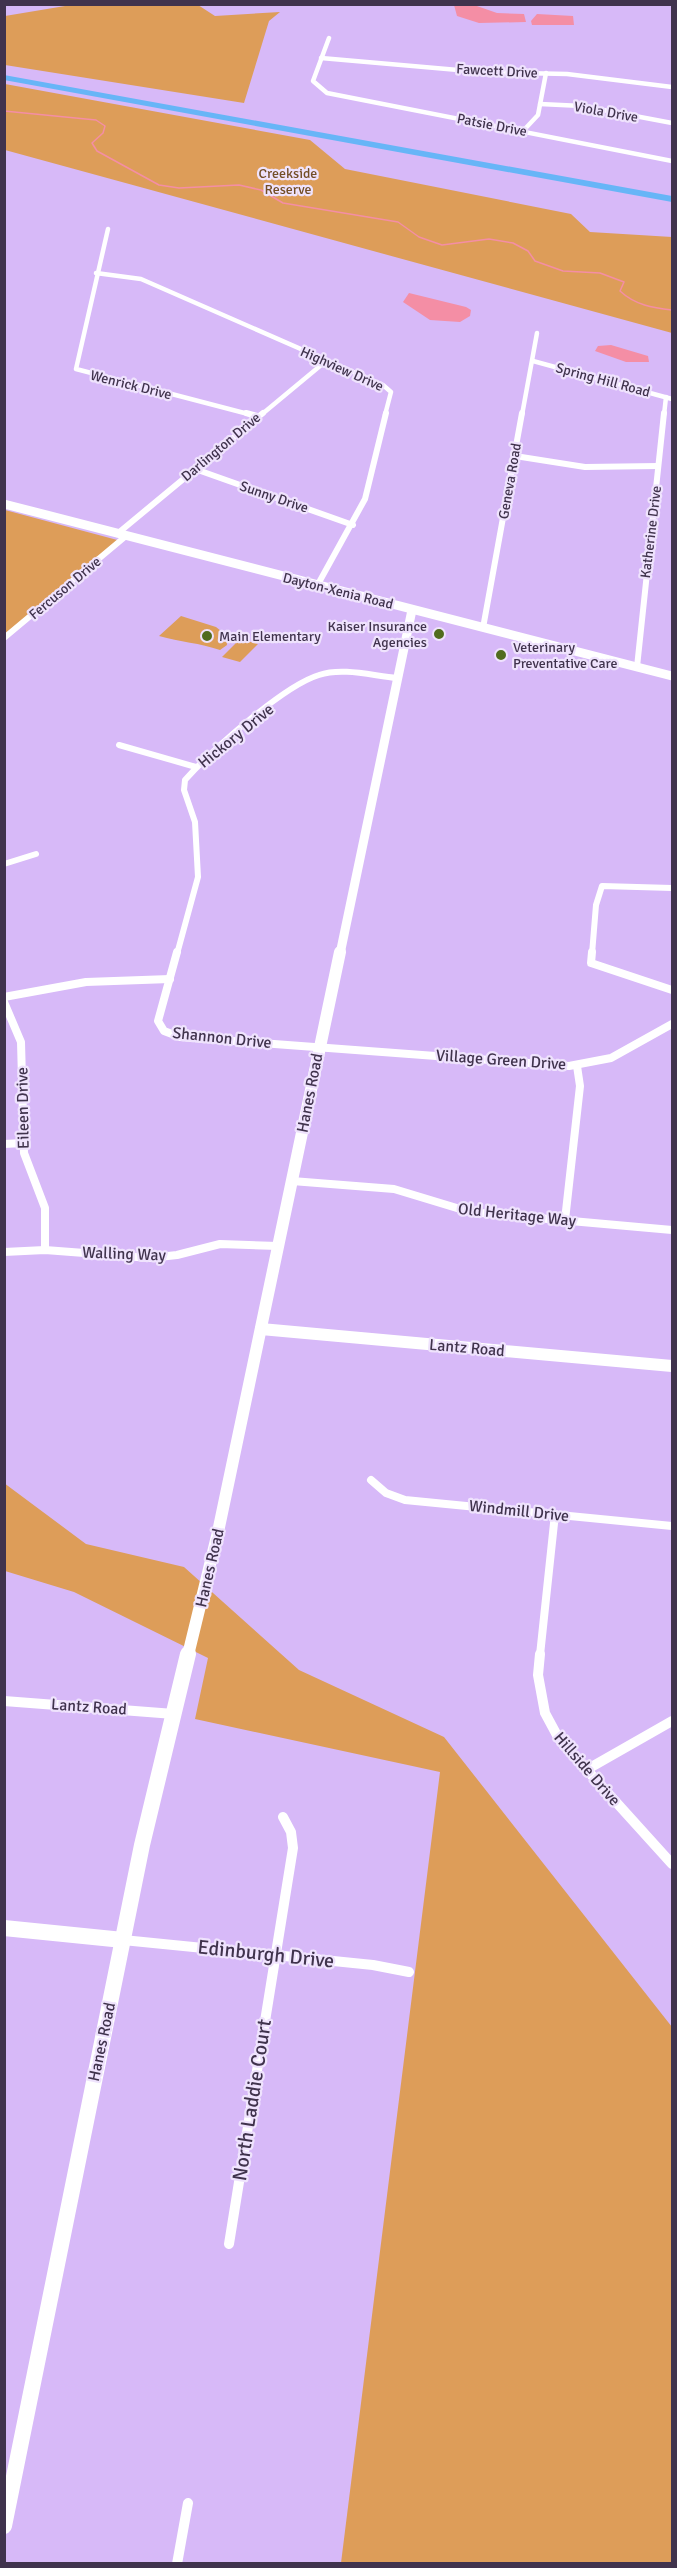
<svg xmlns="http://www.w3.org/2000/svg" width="677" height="2568" viewBox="0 0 677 2568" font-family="Signika,sans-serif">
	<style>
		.green { fill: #dd9d59 }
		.water { fill: #f48ea5 }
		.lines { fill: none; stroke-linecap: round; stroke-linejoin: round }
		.stream { stroke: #f48ea5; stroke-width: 1.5 }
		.street-far3 { stroke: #fff; stroke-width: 4.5 }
		.street-far2 { stroke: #fff; stroke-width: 6 }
		.street-far1 { stroke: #fff; stroke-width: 8 }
		.street { stroke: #fff; stroke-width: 10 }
		.secondary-far2 { stroke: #fff; stroke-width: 9 }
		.secondary-far1 { stroke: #fff; stroke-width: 12 }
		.secondary { stroke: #fff; stroke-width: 16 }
		.highway { fill: #67b5f7; fill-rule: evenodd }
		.poi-dot { fill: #516c1e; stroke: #efe3fd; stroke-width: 2 }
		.labels { text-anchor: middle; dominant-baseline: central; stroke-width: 4.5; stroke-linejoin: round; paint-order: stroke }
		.far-street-label { font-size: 14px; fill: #40334d; stroke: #efe3fd }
		.far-park-label { font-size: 14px; fill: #734e26; stroke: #efe3fd }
		.far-poi-label { font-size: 14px; fill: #40334d; stroke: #efe3fd; text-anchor: start }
		.street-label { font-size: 16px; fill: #40334d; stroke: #efe3fd }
		.near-street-label { font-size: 20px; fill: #40334d; stroke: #efe3fd }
	</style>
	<rect width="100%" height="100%" fill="#d7b9f8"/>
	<g class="green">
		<polygon points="77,4 198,5 215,16 280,12 269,21 244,103 5,65 5,16"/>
		<polygon points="5,84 310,140 345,169 571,214 590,232 672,237 672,333 5,150"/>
		<polygon points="5,510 121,541 5,638"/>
		<path d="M181 616 216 627 226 635 227 645 220 650C200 643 180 642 159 636Z"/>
		<polygon points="240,639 258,644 240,662 222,657"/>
		<polygon points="4,1483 86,1544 184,1567 299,1670 444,1737 672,2027 672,2563 341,2563 440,1772 195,1719 208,1658 74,1592 5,1571"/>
	</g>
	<g class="water">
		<polygon points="454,5 474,5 497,13 524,14 526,22 479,23 457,16"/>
		<polygon points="537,14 573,16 574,25 532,25 531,21"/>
		<polygon points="409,293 466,307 471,310 470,316 460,322 430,320 403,302"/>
		<polygon points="611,345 648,356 649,362 626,362 595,351 598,346"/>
	</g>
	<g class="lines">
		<path class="stream" d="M4 111 96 120 105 126 103 133 92 143 97 151 159 185 179 188 239 185 261 190 283 203 398 222 419 237 442 245 489 239 513 243 528 251 535 261 563 271 600 273 624 282 620 291C635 305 653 308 672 310"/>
		<g class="street-far3">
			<polyline points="329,38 313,81 327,93 672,161"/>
			<polyline points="321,58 481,72 567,74 672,87"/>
			<polyline points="540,104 582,106 672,123"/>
			<polyline points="523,131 538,115 546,73"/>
			<polyline points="108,229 76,369 252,415"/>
			<polyline points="96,273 141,279 383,385 391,392 385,415"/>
			<polyline points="533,361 672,399"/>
			<polyline points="261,415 326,361"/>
			<polyline points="522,415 537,333"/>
			<polyline points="664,415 666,397"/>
		</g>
		<g class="street-far2">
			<polyline points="246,413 257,416"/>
			<polyline points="515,456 585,467 658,466"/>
			<polyline points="195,469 353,525"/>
			<polyline points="117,534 263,413"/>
			<polyline points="317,586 365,499 386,413"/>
			<polyline points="483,628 522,413"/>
			<polyline points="4,638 126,536"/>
			<polyline points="637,667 664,413"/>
			<polyline points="119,745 196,767"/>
			<polyline points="4,864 36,854"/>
			<path d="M177 954 198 877 195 822 184 790 185 780C211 751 283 686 319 675 343 667 373 676 397 678"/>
			<polyline points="592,954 596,905 602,886 672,888"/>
		</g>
		<g class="street-far1">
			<polyline points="177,952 158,1021 164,1031 180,1037 569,1066 611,1058 672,1024"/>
			<polyline points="592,952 591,963 672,990"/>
			<polyline points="4,997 86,982 170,979"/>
			<polyline points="4,1002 21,1042 24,1153 45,1208 45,1250"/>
			<polyline points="4,1144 23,1143"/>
			<polyline points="292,1181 394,1189 470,1212 672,1230"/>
			<polyline points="565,1220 580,1086 577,1066"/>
			<polyline points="4,1252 45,1250 150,1258 177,1255 220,1244 278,1246"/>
			<polyline points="371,1480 386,1493 405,1500 672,1526"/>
			<polyline points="540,1655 555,1514"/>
		</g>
		<g class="street">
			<polyline points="540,1654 538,1675 545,1713 559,1739 672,1864"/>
			<polyline points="4,1701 174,1714"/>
			<polyline points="586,1770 672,1721"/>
			<polyline points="123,1940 373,1965 409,1972"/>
			<polyline points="229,2244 293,1848 291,1832 283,1817"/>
			<polyline points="177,2564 188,2503"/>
		</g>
		<g class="secondary-far2">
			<polyline points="4,504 672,676"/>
			<polyline points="340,954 412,610"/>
		</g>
		<g class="secondary-far1">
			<polyline points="261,1329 672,1366"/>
			<polyline points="188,1655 218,1532 340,952"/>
		</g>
		<g class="secondary">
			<polyline points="4,1928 123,1940"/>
			<polyline points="4,2526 142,1845 188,1654"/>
		</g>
		<polygon class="highway" points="4,75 672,196 672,202 4,80"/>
	</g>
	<g class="poi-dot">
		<circle cx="439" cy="634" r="6"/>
		<circle cx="207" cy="636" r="6"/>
		<circle cx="501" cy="655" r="6"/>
	</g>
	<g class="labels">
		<g class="far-street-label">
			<text transform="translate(497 71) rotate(3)">Fawcett Drive</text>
			<text transform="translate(606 112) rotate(10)">Viola Drive</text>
			<text transform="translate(492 125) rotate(11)">Patsie Drive</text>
			<text transform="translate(342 369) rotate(24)">Highview Drive</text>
			<text transform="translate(603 380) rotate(15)">Spring Hill Road</text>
			<text transform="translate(131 385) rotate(14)">Wenrick Drive</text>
			<text transform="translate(221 447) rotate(-40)">Darlington Drive</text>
			<text transform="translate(510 481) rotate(-80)">Geneva Road</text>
			<text transform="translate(274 497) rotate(19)">Sunny Drive</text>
			<text transform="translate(651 532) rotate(-83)">Katherine Drive</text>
			<text transform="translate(65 588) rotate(-40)">Fercuson Drive</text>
			<text transform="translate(338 591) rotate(14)">Dayton-Xenia Road</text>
		</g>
		<g class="far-park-label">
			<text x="288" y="173">Creekside<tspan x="288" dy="16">Reserve</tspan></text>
		</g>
		<g class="far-poi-label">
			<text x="427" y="626" text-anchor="end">Kaiser Insurance<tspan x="427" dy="16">Agencies</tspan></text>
			<text x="219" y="636">Main Elementary</text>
			<text x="513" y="647">Veterinary<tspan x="513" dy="16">Preventative Care</tspan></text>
		</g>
		<g class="street-label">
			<text transform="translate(236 736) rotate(-39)">Hickory Drive</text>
			<text transform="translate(222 1038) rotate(6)">Shannon Drive</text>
			<text transform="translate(501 1060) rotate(4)">Village Green Drive</text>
			<text transform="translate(310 1093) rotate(-79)">Hanes Road</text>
			<text transform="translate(23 1108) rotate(-91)">Eileen Drive</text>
			<text transform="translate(517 1215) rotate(6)">Old Heritage Way</text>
			<text transform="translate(124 1254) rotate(2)">Walling Way</text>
			<text transform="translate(467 1348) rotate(5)">Lantz Road</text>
			<text transform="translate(519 1511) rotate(6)">Windmill Drive</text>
			<text transform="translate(210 1568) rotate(-77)">Hanes Road</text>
			<text transform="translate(89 1707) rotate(4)">Lantz Road</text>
			<text transform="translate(587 1769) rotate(49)">Hillside Drive</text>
			<text transform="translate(102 2042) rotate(-78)">Hanes Road</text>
		</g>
		<g class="near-street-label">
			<text transform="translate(266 1954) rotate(6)">Edinburgh Drive</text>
			<text transform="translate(252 2100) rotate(-81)">North Laddie Court</text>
		</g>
	</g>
	<rect width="677" height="2568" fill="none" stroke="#40334d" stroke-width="12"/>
</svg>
